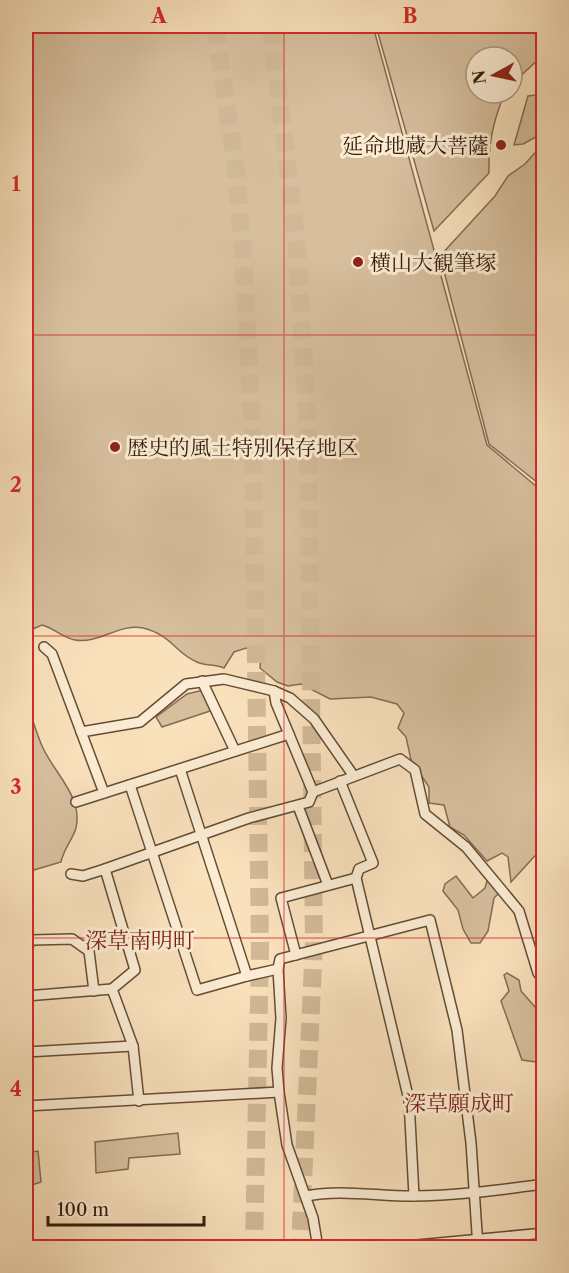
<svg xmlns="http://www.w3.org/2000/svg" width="569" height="1273" viewBox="0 0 569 1273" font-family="'Libre Caslon Text','Noto Serif JP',serif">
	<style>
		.green { fill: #d7bf9e; stroke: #856c54; stroke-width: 1.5 }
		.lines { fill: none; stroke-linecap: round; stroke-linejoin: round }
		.motorway-tunnel { stroke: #d1b998; stroke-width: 18; stroke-dasharray: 18 9; stroke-linecap: butt }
		.minor-casing { stroke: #644c36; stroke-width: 12 }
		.minor { stroke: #fbecd3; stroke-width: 9 }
		.grid { fill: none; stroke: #d62828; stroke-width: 1.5; stroke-opacity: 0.55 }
		.poi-dot { fill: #8f2418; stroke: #fbecd3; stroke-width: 2 }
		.labels { text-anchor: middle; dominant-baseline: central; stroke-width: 6; stroke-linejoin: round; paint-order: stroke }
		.poi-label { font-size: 21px; fill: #331a0a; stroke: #fbecd3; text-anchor: start }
		.neighbourhood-label { font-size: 22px; fill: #7a1f14; stroke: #fbecd3 }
		.neatline { fill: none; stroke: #d62828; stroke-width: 2 }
		.grid-label { font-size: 20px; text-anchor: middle; font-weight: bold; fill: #d62828 }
	</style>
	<rect width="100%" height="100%" fill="#f9e1bc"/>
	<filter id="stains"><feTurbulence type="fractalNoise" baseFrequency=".00333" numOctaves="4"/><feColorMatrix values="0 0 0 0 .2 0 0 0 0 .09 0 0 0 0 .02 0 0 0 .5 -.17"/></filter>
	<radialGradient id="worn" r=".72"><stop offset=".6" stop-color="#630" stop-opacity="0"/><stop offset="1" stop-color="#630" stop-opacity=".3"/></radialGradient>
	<g class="green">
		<path d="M26 26H373L487 445 543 492V499L539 501 540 510 544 509 543 847 511 882 508 857 502 853 487 861 464 835 450 827 444 805 429 803V787L411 760 406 737 398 728 404 713 397 704 371 697 330 699 301 684 288 686 277 682 260 668 261 656 246 648 234 652 224 668C215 664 205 666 197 662 175 653 172 635 143 628 120 623 99 644 75 640 63 638 54 628 42 625L26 632Z"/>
		<path d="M376 26H543V55L512 84V57H476V93H505C493 120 488 144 489 173L434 231Z"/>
		<polygon points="543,94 543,133 523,144 514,145 528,96"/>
		<polygon points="543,144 543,487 489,444 440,256 495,196 508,176 525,164"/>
		<polygon points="203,690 213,710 162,727 156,717 187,694"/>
		<path d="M26 701C32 716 36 733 43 748 55 774 83 797 76 828 73 839 64 848 61 862L34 870 26 884Z"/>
		<polygon points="456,876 473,898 485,888 487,881 497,887 498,894 494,898 488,931 480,943 471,943 463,929 458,910 443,891 445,884"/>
		<polygon points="507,973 519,980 521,991 543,1016 543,1063 522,1060 501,1001 509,991 504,975"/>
		<polygon points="178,1133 180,1154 129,1158 128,1169 96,1173 95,1142"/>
		<polygon points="38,1151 41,1182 26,1187 26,1153"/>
		<polygon points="26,1199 28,1199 34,1247 26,1246"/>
	</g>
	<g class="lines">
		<g class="motorway-tunnel">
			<polyline points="215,26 234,155 243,248 253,441 260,950 254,1248"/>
			<polyline points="271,26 297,247 308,429 314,943 300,1248"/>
		</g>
		<g class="minor-casing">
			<g id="minor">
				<polyline points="44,647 52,654 104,793"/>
				<polyline points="202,681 235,751"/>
				<polyline points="81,732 140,722 186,684 224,679 274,691 290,698 314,719 353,775"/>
				<polyline points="180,769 247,976 278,969"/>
				<polyline points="340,781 373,863 359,869 356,878 409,1100 414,1196"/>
				<polyline points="130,785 197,990 247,976"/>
				<polyline points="313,792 400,759 415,770 425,814 466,847 519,911 538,973 544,981"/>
				<polyline points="76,802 289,734"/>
				<polyline points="298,806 328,885"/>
				<polyline points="71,874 83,876 105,869"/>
				<polyline points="26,948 32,940 72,939 89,951 94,991"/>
				<polyline points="296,955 281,898 356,878"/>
				<polyline points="112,989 133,1046 139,1101"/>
				<polyline points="26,996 112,989 135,970 105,869 249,818 309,802 313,792 276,703 274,691"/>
				<polyline points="26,1052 133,1046"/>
				<polyline points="26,1106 279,1092"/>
				<path d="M306 1196C340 1189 376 1196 411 1196 455 1196 499 1190 544 1184"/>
				<polyline points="318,1248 313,1218 287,1145 279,1092 277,1068 281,1018 278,969 280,959 430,920 457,1030 471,1143 478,1248"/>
				<polyline points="385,1248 544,1233"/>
			</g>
		</g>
		<use href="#minor" class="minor"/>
	</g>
	<path class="grid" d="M284 26V1248M26 335H544M26 636H544M26 938H544"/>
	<g class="poi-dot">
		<circle cx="501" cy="145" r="6"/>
		<circle cx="358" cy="262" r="6"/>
		<circle cx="115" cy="447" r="6"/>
	</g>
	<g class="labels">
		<g class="poi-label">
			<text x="489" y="145" text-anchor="end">延命地蔵大菩薩</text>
			<text x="370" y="262">横山大観筆塚</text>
			<text x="127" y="447">歴史的風土特別保存地区</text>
		</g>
		<g class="neighbourhood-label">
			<text x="140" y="940">深草南明町</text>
			<text x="459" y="1103">深草願成町</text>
		</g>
	</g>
	<rect width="569" height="1273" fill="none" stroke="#f9e1bc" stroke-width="66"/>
	<g transform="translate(494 75) rotate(262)"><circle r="28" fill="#fbecd3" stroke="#ab9883" stroke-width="1.5"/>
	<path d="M0-4.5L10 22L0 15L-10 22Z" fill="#8f2418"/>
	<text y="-9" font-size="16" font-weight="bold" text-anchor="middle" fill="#331a0a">N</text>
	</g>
	<path d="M48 1216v9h156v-9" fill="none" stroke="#331a0a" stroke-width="3"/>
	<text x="57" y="1216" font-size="18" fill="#331a0a" stroke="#fbecd3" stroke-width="4.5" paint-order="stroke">100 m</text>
	<rect x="33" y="33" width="503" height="1207" class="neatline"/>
	<g class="grid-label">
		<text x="159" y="23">A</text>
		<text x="410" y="23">B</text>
		<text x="16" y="191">1</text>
		<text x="16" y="492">2</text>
		<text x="16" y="794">3</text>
		<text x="16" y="1096">4</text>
	</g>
	<rect width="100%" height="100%" filter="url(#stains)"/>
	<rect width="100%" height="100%" fill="url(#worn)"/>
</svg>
